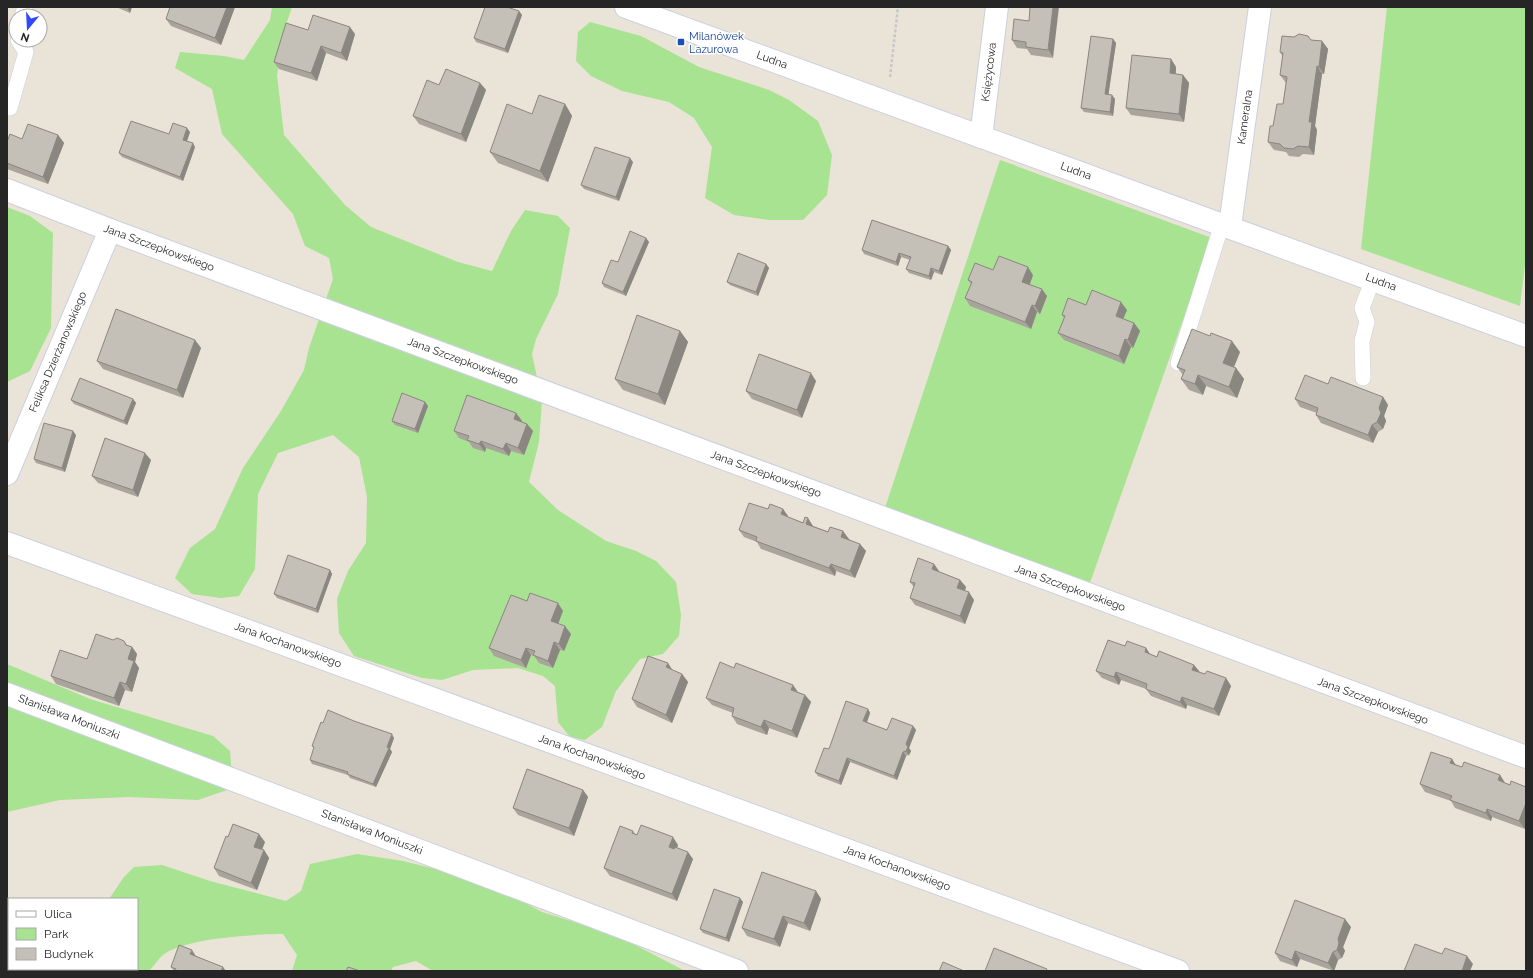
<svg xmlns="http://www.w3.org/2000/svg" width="1533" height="978" viewBox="0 0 1533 978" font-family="Raleway,sans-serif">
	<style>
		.green { fill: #a7e391 }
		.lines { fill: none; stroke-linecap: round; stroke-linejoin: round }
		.lane-casing { stroke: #cccfe0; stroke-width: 16 }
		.street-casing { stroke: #cccfe0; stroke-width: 24 }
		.path { stroke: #c7c7c7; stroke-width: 2.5; stroke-dasharray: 3 2; stroke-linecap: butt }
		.lane { stroke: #fff; stroke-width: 15 }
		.street { stroke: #fff; stroke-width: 22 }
		.wall { fill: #a9a59d }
		.shaded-wall { fill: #8a8680 }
		.building { fill: #c5c0b7; stroke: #8a8680 }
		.transit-dot { fill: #1a4fb4; stroke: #fff; stroke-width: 1.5 }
		.labels { text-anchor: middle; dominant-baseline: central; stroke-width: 3; stroke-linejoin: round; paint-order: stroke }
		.transit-label { font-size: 11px; fill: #164399; stroke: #fff; text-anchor: start }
		.street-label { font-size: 11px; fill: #262626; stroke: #fff }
	</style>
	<rect width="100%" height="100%" fill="#eae3d7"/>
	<g class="green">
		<polygon points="272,7 292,7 284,31 277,75 284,135 345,205 371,227 458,262 492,271 511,231 525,210 558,216 570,228 558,294 536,339 532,354 542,401 539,442 529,482 558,510 606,541 636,551 656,561 676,582 681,615 679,636 663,654 640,659 616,691 602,727 585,740 570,737 558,722 555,686 543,676 518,668 473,670 442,680 422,678 354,656 339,633 337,599 348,571 366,543 367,497 359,457 333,435 278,453 258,494 255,569 239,596 221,598 192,594 175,578 190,548 215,529 243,468 281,411 304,370 309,348 333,279 329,258 305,246 293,214 222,134 212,89 175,68 180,52 224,56 244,60 270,20"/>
		<polygon points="1387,7 1526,7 1526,256 1520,306 1361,249"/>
		<polygon points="590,22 641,36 699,67 769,90 789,100 818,121 832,155 827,195 803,220 769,220 734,215 705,198 712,147 694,118 669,102 622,91 591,76 576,61 578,32"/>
		<polygon points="1000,160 1212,238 1086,594 882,517"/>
		<polygon points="7,207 30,216 53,233 51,328 30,371 7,382"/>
		<polygon points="7,664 90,699 213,736 230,751 233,788 198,800 129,797 60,800 7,812"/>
		<path d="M357 854 403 861 484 881 542 912 616 935 685 971H433L416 961 393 967 391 971H292L297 955 283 934C257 934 183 938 163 955 158 959 154 966 149 971H116L113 969H137V899H109L124 877 134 867 162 865 210 881 286 901 301 891 310 864Z"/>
	</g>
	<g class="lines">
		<g class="lane-casing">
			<g id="lane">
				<polyline points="22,16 25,7"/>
				<polyline points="10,108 26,52 18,40"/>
				<polyline points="1178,363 1222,224"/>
				<polyline points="1363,378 1362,341 1367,322 1362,308 1373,279"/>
			</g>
		</g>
		<g class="street-casing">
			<g id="street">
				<polyline points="626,7 1526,336"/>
				<polyline points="981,137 997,7"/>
				<polyline points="7,190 110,230 1526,757"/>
				<polyline points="1230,226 1260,7"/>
				<polyline points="7,474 110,230"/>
				<polyline points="7,543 1178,971"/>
				<polyline points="7,694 737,971"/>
			</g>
		</g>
		<polyline class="path" points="890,77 898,7"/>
		<use href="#lane" class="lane"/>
		<use href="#street" class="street"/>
	</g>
	<g class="wall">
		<polygon points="116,7 132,7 130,13"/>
		<polygon points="170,7 235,7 221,45 171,26 166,19"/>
		<polygon points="519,11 522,15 508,53 476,42 474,38"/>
		<polygon points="1029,21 1053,58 1031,55 1027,49 1017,48 1012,40"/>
		<polygon points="308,30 355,34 347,61 326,53 317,81 279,69 274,62"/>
		<polygon points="1113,39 1116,43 1108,95 1115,99 1113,116 1084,112 1081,108"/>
		<polygon points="1311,40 1322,41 1328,49 1324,74 1322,74 1315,126 1317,130 1314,155 1303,154 1299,157 1289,156 1286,152 1274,150 1268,142 1273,126 1283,104 1286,83 1280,75 1283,57 1280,52"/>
		<polygon points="1171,59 1176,67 1176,74 1183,75 1189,83 1184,122 1131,115 1126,108"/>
		<polygon points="480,83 486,90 466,142 419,124 413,116"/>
		<polygon points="565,104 572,116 548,182 498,163 490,152 532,114"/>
		<polygon points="190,132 187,141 195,147 183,181 122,157 119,153"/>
		<polygon points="58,135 64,143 48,184 7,169 7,142 22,139"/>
		<polygon points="633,162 619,201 584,189 581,185"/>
		<polygon points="646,238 649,242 626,296 604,287 602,283"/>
		<polygon points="948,246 951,250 942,275 934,272 931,280 909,273 906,269 910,260 901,257 898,266 864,254 862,250"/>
		<polygon points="766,264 769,268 758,296 730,285 727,282"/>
		<polygon points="993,270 1033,275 1030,284 1047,296 1040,314 1037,312 1031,329 970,306 965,298 971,284 968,280"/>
		<polygon points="1086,305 1127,310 1123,319 1134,323 1140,331 1133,348 1131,347 1124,364 1064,340 1058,333 1064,318 1062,315"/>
		<polygon points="680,331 688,342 665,405 623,390 615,379"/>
		<polygon points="195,340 201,348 183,398 103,369 97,361"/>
		<polygon points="1240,352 1234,367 1236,368 1244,379 1237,398 1206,386 1203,395 1189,390 1181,379 1183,375 1177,367"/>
		<polygon points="816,381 802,418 752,399 746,391"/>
		<polygon points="1328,384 1383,397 1388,405 1384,416 1386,421 1383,429 1378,432 1373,443 1321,423 1316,415 1317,413 1300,407 1295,399"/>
		<polygon points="133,399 136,403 127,425 74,404 71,400"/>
		<polygon points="425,402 428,406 418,433 395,425 392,421"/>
		<polygon points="516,413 522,421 522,422 527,424 533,431 524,455 511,451 509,456 486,448 485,452 473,448 469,442 459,438 454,431"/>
		<polygon points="76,435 65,472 36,463 34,459"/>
		<polygon points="151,460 138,497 98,483 92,476"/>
		<polygon points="768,509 783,509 788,517 849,539 866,551 855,578 836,571 835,576 761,549 757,542 744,537 739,530"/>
		<polygon points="934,564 939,572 960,580 966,587 965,591 974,600 965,624 915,605 910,598 914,587 910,582"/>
		<polygon points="330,570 332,574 318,613 277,598 274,594"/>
		<polygon points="527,601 563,611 558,624 571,634 564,651 560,650 553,668 539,663 534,656 531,655 526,668 494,656 489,648"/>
		<polygon points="127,645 132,647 137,654 135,662 139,668 132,692 125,690 119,706 56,684 51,676 87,659"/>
		<polygon points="1125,646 1146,648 1150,654 1157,657 1194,665 1199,672 1205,674 1226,678 1231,686 1219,716 1187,705 1186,709 1151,696 1146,689 1121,680 1119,685 1102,678 1096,671"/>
		<polygon points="682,674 688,682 672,723 637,707 632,699"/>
		<polygon points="798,692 805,695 811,702 797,738 769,728 767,735 737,724 732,716 733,713 712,705 706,698"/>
		<polygon points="868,709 870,713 867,722 887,730 913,726 916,730 909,748 911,751 909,755 906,756 897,780 850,762 841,785 818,776 815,772 829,749"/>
		<polygon points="354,721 394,738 390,749 392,752 376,787 350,778 348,775 312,764 310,760 314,748 312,746 323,723"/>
		<polygon points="1452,759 1455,765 1462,767 1500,775 1505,783 1510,785 1526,787 1526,825 1525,829 1492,817 1491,821 1455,808 1451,801 1425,792 1420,784"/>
		<polygon points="583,790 588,797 574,836 518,815 513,808"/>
		<polygon points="633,831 636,835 678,845 677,848 693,859 677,901 610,876 604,868"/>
		<polygon points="228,837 265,842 262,850 264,850 269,858 257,890 219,876 214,868"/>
		<polygon points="816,891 821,899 810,931 788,923 780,947 747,936 742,928"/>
		<polygon points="743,902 729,942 703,933 700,929"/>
		<polygon points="1351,927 1343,947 1345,951 1342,958 1338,960 1334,971 1300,959 1297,967 1280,961 1275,953"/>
		<polygon points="196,956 226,971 174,971 171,967"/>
	</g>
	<g class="shaded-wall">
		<polygon points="128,7 132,7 130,13 128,9"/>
		<polygon points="227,7 235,7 221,45 215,38"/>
		<polygon points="1053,7 1059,7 1053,58 1048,50"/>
		<polygon points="519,11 522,15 508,53 505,49"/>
		<polygon points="350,27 355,34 347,61 341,53"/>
		<polygon points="1113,39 1116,43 1108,98 1105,94"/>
		<polygon points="1322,41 1328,49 1324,74 1319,67"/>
		<polygon points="321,46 326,53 317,81 311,73"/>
		<polygon points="1171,59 1176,67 1175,81 1170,73"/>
		<polygon points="1317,66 1322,74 1315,126 1317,130 1314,155 1309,147 1309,122"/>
		<polygon points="1183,75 1189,83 1184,122 1179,114"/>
		<polygon points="480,83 486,90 466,142 461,134"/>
		<polygon points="1112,95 1115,99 1113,116 1110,112"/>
		<polygon points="565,104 572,116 548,182 540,171"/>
		<polygon points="187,128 190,132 186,144 183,140"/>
		<polygon points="58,135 64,143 48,184 43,177"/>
		<polygon points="193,143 195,147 183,181 180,177"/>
		<polygon points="630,158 633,162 619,201 616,197"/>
		<polygon points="646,238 649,242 626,296 623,292"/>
		<polygon points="948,246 951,250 942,275 939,271"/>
		<polygon points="899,253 901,257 898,266 896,262"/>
		<polygon points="766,264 769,268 758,296 756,292"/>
		<polygon points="1028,267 1033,275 1028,289 1022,282"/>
		<polygon points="931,268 934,272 931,280 929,276"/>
		<polygon points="1042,289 1047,296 1040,314 1035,306"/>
		<polygon points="1121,302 1127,310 1121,324 1116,316"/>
		<polygon points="1032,305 1037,312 1031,329 1025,322"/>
		<polygon points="1134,323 1140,331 1133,348 1128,340"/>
		<polygon points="680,331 688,342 665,405 658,394"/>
		<polygon points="1125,339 1131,347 1124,364 1119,356"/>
		<polygon points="195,340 201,348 183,398 177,390"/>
		<polygon points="1232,341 1240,352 1231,374 1223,363"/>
		<polygon points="1236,368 1244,379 1237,398 1229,387"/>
		<polygon points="811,373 816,381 802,418 797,410"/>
		<polygon points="1198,375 1206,386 1203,395 1195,384"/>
		<polygon points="1383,397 1388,405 1384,416 1386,421 1383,429 1377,422 1379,408"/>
		<polygon points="133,399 136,403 127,425 124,421"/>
		<polygon points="425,402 428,406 418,433 415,429"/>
		<polygon points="516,413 522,421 520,427 514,419"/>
		<polygon points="527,424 533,431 524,455 518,448"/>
		<polygon points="1372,425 1378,432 1373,443 1368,435"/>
		<polygon points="73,431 76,435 65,472 62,468"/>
		<polygon points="481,441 486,448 485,452 479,444"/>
		<polygon points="506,443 511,451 509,456 503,449"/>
		<polygon points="145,453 151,460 138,497 133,490"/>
		<polygon points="783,509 788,516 786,522 781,514"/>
		<polygon points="808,518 813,526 811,531 806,524"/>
		<polygon points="843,531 849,539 847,544 841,537"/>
		<polygon points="860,544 866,551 855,578 850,571"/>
		<polygon points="831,564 836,571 835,576 829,568"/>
		<polygon points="934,564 939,571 937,577 932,569"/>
		<polygon points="330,570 332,574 318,613 316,609"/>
		<polygon points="960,580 966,587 963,596 957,588"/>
		<polygon points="969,592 974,600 965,624 960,616"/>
		<polygon points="558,603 563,611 556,629 551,621"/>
		<polygon points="565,626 571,634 564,651 559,644"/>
		<polygon points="124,641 129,648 132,647 137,654 135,662 139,668 132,692 126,684 128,659 126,645"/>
		<polygon points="554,642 560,650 553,668 548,661"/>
		<polygon points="526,648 531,655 526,668 521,660"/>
		<polygon points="1146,648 1151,656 1145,652"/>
		<polygon points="668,663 673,671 666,667"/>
		<polygon points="1194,665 1200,672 1192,670"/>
		<polygon points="1116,672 1121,680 1119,685 1114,677"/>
		<polygon points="682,674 688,682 672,723 666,715"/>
		<polygon points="1226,678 1231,686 1219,716 1214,709"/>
		<polygon points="120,682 125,690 119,706 114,698"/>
		<polygon points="793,685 798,692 791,690"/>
		<polygon points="805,695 811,702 797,738 792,731"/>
		<polygon points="1182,697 1187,705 1186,709 1180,702"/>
		<polygon points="868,709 870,713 866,725 863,721"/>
		<polygon points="764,720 769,728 767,735 761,727"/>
		<polygon points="913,726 916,730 909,748 911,751 909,755 906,751 906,744"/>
		<polygon points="392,734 394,738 390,749 392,752 376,787 373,784"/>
		<polygon points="903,752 906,756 897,780 894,776"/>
		<polygon points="847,758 850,762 841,785 839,781"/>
		<polygon points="1452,759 1457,767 1450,763"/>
		<polygon points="1500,775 1505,783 1498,780"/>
		<polygon points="583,790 588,797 574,836 569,828"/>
		<polygon points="1526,803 1526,825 1525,829 1519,821"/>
		<polygon points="1487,809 1492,817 1491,821 1486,813"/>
		<polygon points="259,834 265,842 260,854 254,847"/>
		<polygon points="673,837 678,845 674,855 669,847"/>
		<polygon points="264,850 269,858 257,890 251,883"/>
		<polygon points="688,852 693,859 677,901 672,894"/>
		<polygon points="816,891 821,899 810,931 804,923"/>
		<polygon points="740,898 743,902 729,942 726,938"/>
		<polygon points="783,916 788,923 780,947 774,939"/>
		<polygon points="1345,919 1351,927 1343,947 1345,951 1342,958 1337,950 1338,939"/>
		<polygon points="192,950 197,958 190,954"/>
		<polygon points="1295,951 1300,959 1297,967 1292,960"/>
		<polygon points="1333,952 1338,960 1334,971 1328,963"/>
		<polygon points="1467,956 1473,964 1470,971 1462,971"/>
		<polygon points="223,967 226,971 221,971"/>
	</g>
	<g class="building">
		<polygon points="170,7 227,7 215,38 166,19"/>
		<polygon points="485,7 507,7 519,11 505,49 474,38"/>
		<polygon points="1030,7 1053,7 1048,50 1026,47 1026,42 1012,40 1014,19 1029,21"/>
		<polygon points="313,15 350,27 341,53 321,46 311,73 274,62 286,23 308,30"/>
		<polygon points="1299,34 1308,36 1311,40 1322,41 1319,67 1317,66 1309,122 1312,122 1309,147 1298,146 1293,149 1284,148 1280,144 1268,142 1270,126 1273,126 1277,104 1283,104 1287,77 1280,75 1283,53 1280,52 1282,36 1294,37"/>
		<polygon points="1091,36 1113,39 1105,94 1112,95 1110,112 1081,108"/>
		<polygon points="1132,55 1171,59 1170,73 1183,75 1179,114 1126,108"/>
		<polygon points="446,69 480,83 461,134 413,116 427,80 439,85"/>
		<polygon points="539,95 565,104 540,171 490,152 507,104 532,114"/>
		<polygon points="131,121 169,134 173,123 187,128 183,140 193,143 180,177 119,153"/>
		<polygon points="28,124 58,135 43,177 7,163 7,142 10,134 22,139"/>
		<polygon points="595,147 630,158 616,197 581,185"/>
		<polygon points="872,220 948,246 939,271 931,268 929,276 906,269 911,257 899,253 896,262 862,250"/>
		<polygon points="630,231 646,238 623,292 602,283 611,260 618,262"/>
		<polygon points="738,253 766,264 756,292 727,282"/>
		<polygon points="999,256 1028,267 1022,282 1042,289 1035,306 1032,305 1025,322 965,298 972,282 968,280 975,263 993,270"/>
		<polygon points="1092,290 1121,302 1116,316 1134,323 1128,340 1125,339 1119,356 1058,333 1065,316 1062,315 1068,298 1086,305"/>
		<polygon points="116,309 195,340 177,390 97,361"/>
		<polygon points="637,315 680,331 658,394 615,379"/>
		<polygon points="1192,329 1210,336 1211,333 1232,341 1223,363 1236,368 1229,387 1198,375 1195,384 1181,379 1185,370 1177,367"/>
		<polygon points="759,354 811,373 797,410 746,391"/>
		<polygon points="1305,375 1328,384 1331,377 1383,397 1379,408 1381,413 1377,422 1372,425 1368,435 1316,415 1318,408 1295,399"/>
		<polygon points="80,378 133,399 124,421 71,400"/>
		<polygon points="402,393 425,402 415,429 392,421"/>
		<polygon points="467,395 516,413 514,419 527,424 518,448 506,443 503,449 481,441 479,444 467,440 469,436 454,431"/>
		<polygon points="44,423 73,431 62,468 34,459"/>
		<polygon points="105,438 145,453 133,490 92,476"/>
		<polygon points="749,503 768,509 770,504 783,509 781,514 803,523 805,517 808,518 806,524 828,532 830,527 843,531 841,537 860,544 850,571 831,564 829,568 756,541 757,537 739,530"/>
		<polygon points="288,555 330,570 316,609 274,594"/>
		<polygon points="918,558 934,564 932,569 960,580 957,588 969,592 960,616 910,598 915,583 910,582"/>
		<polygon points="530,593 558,603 551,621 565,626 559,644 554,642 548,661 533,655 535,651 526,648 521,660 489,648 511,595 527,601"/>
		<polygon points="96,634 113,640 117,638 124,641 126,645 132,647 128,659 134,661 126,684 120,682 114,698 51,676 60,650 87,659"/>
		<polygon points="1108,640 1125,646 1127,641 1146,648 1145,652 1157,657 1159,651 1194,665 1192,670 1205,674 1207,671 1226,678 1214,709 1182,697 1180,702 1146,689 1147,684 1116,672 1114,677 1096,671"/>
		<polygon points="648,656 668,663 666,667 682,674 666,715 632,699"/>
		<polygon points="720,662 734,668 736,663 793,685 791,690 805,695 792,731 764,720 761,727 732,716 734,708 706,698"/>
		<polygon points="846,701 868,709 863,721 887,730 892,718 913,726 906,744 908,747 906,751 903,752 894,776 847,758 839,781 815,772 824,748 829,749"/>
		<polygon points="328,710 354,721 392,734 387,747 389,748 373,784 347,774 348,772 310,760 314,747 312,746 321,722 323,723"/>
		<polygon points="1431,752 1452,759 1450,763 1462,767 1464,762 1500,775 1498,780 1510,785 1511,781 1526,787 1526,803 1519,821 1487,809 1486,813 1450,800 1452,796 1420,784"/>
		<polygon points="527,769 583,790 569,828 513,808"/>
		<polygon points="233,824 259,834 254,847 264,850 251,883 214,868 226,836 228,837"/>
		<polygon points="641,825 673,837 669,847 674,849 675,847 688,852 672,894 604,868 620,826 633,831 632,833 637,835"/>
		<polygon points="762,872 816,891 804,923 783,916 774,939 742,928"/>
		<polygon points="714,889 740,898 726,938 700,929"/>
		<polygon points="1295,900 1345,919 1338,939 1339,943 1337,950 1333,952 1328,963 1295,951 1292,960 1275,953"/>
		<polygon points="1415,944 1442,954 1445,948 1467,956 1462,971 1404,971"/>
		<polygon points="179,945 192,950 190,954 223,967 221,971 175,971 176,969 171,967"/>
		<polygon points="994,948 1047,969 1046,971 985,971"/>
		<polygon points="943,962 964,971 939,971"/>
		<polygon points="348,967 360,971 346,971"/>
	</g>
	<rect class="transit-dot" x="677" y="38" width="8" height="8" rx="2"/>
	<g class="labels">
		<g class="transit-label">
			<text x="689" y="36">Milanówek<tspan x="689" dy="13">Lazurowa</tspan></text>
		</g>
		<g class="street-label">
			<text transform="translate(772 60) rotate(20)">Ludna</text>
			<text transform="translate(989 72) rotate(-83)">Księżycowa</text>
			<text transform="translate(1245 117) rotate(-82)">Kameralna</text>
			<text transform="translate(1076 171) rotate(20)">Ludna</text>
			<text transform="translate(159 248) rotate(20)">Jana Szczepkowskiego</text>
			<text transform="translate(1381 282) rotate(20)">Ludna</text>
			<text transform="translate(58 352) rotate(-67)">Feliksa Dzierżanowskiego</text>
			<text transform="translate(463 361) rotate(20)">Jana Szczepkowskiego</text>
			<text transform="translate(766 474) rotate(20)">Jana Szczepkowskiego</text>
			<text transform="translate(1070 588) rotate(20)">Jana Szczepkowskiego</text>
			<text transform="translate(288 645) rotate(20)">Jana Kochanowskiego</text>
			<text transform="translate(1373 701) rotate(20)">Jana Szczepkowskiego</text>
			<text transform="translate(69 717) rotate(21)">Stanisława Moniuszki</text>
			<text transform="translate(592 757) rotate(20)">Jana Kochanowskiego</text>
			<text transform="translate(372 832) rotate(21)">Stanisława Moniuszki</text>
			<text transform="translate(897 868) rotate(20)">Jana Kochanowskiego</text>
		</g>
	</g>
	<rect width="1533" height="978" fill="none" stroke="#262626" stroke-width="16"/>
	<rect x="8" y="898" width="130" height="72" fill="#ffffff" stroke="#a8a8a8"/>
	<rect x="16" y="911" width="20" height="6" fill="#ffffff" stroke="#a8a8a8"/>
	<text x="44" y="918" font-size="12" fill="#262626">Ulica</text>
	<rect x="16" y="928" width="20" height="12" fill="#a7e391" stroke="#a8a8a8"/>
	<text x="44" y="938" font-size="12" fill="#262626">Park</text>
	<rect x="16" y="948" width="20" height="12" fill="#c5c0b7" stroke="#a8a8a8"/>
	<text x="44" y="958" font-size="12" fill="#262626">Budynek</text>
	<g transform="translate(28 28) rotate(198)"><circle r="19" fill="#ffffff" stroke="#a8a8a8"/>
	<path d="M0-3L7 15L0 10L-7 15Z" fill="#3148fd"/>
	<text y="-6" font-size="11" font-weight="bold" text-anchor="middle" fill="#262626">N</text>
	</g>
</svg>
